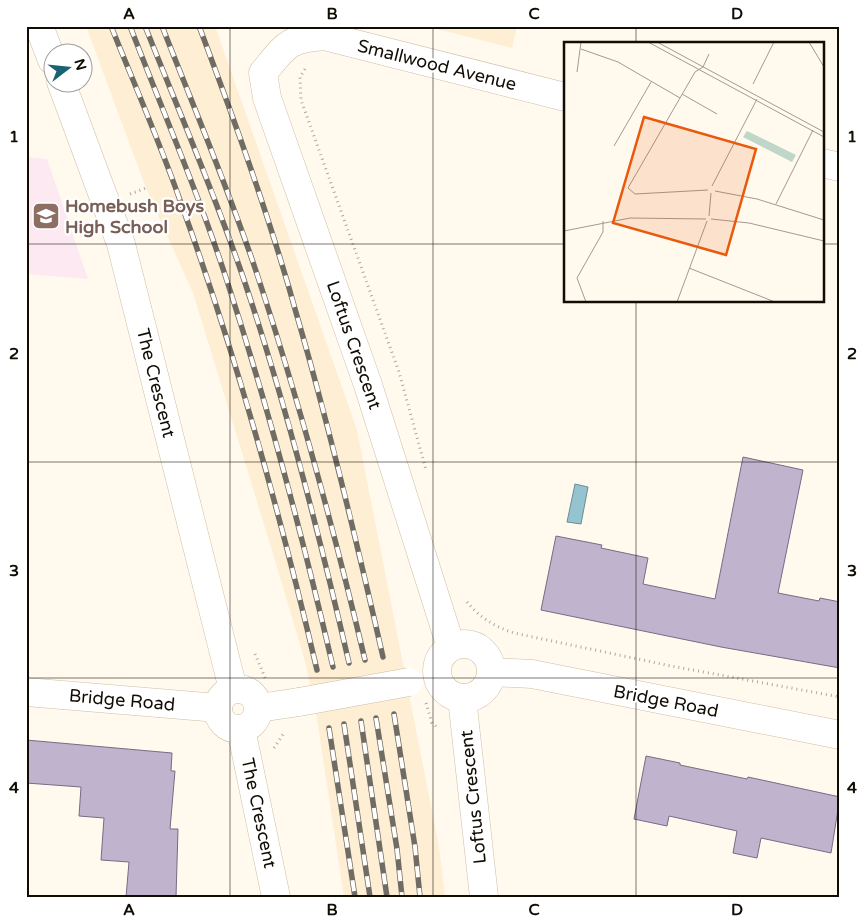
<svg xmlns="http://www.w3.org/2000/svg" width="866" height="923" viewBox="0 0 866 923" font-family="'Varela Round',sans-serif">
	<style>
		.built { fill: #feeed3 }
		.education { fill: #fde9f1 }
		.water { fill: #93c4d0; stroke: #6c8d93 }
		.building { fill: #bfb3ce; stroke: #766c84 }
		.lines { fill: none; stroke-linecap: round; stroke-linejoin: round }
		.minor-casing { stroke: #cfbfa5; stroke-width: 29 }
		.path { stroke: #ada89e; stroke-width: 3; stroke-dasharray: 1 4; stroke-linecap: butt }
		.minor { stroke: #fff; stroke-width: 28 }
		.rail-casing { stroke: #716c63; stroke-width: 5.5 }
		.rail { stroke: #fff; stroke-width: 4; stroke-dasharray: 11; stroke-linecap: butt }
		.minor-bridge-casing { stroke: #cfbfa5; stroke-width: 29; stroke-linecap: butt }
		.minor-bridge { stroke: #fff; stroke-width: 28 }
		.grid { fill: none; stroke: #110c04; stroke-width: 1; stroke-opacity: 0.55 }
		.labels { text-anchor: middle; dominant-baseline: central; stroke-width: 4.5; stroke-linejoin: round; paint-order: stroke }
		.street-label { font-size: 18px; fill: #110c04; stroke: #fff }
		.education-label { font-size: 18px; font-weight: bold; fill: #785e54; stroke: #fff; text-anchor: start }
		.inset-road { fill: none; stroke: #a09a90; stroke-width: 1 }
		.view { fill: #e8590c; fill-opacity: 0.15; stroke: #e8590c; stroke-width: 2.5 }
		.inset-edge { fill: none; stroke: #110c04; stroke-width: 2.5 }
		.neatline { fill: none; stroke: #110c04; stroke-width: 2 }
		.grid-label { font-size: 16px; text-anchor: middle; font-weight: bold; fill: #110c04 }
	</style>
	<rect width="100%" height="100%" fill="#fff9ee"/>
	<g class="built">
		<polygon points="86,26 215,26 357,430 439,847 445,897 344,897 316,712 305,661 274,557 193,293 146,188"/>
		<polygon points="426,26 517,26 512,48"/>
	</g>
	<polygon class="education" points="26,157 47,159 88,279 26,274"/>
	<polygon class="water" points="575,484 588,487 581,524 567,522"/>
	<g class="building">
		<polygon points="743,457 803,470 778,593 819,601 820,598 840,602 840,668 721,647 541,610 556,536 602,545 601,548 648,558 643,584 715,599"/>
		<polygon points="26,740 172,753 171,771 175,771 170,829 178,829 176,897 126,897 129,862 101,860 104,818 79,816 81,787 26,783"/>
		<polygon points="646,756 680,763 680,765 747,779 748,777 840,797 831,853 761,838 757,858 733,853 737,831 669,816 667,826 634,819"/>
	</g>
	<g class="lines">
		<g class="minor-casing">
			<g id="minor">
				<polyline points="39,26 52,60"/>
				<polyline points="61,82 121,244 233,689"/>
				<polyline points="822,163 840,167"/>
				<circle cx="464" cy="671" r="27"/>
				<path d="M451 647 368 385 267 98 263 73C286 45 287 39 324 36L565 97"/>
				<polyline points="491,672 532,674 840,735"/>
				<circle cx="238" cy="709" r="20"/>
				<polyline points="26,692 218,708"/>
				<polyline points="462,698 484,897"/>
				<polyline points="259,708 299,702"/>
				<polyline points="241,729 276,897"/>
			</g>
		</g>
		<g class="path">
			<polyline points="305,69 300,77 301,100 399,372 426,470"/>
			<polyline points="130,194 146,188"/>
			<path d="M467 602C479 617 495 627 514 633L671 666 840 697"/>
			<polyline points="255,654 266,680"/>
			<polyline points="426,703 432,723 437,727"/>
			<polyline points="274,748 284,733"/>
		</g>
		<use href="#minor" class="minor"/>
		<g class="rail-casing">
			<g id="rail">
				<path d="M111 26C135 86 161 145 182 206 237 358 280 513 317 670"/>
				<path d="M130 26C163 112 200 197 228 284 269 410 303 538 333 667"/>
				<path d="M145 26C178 109 214 192 243 277 286 403 319 533 349 663"/>
				<path d="M162 26C194 108 229 190 257 274 299 401 334 530 365 660"/>
				<path d="M199 26C235 122 270 218 297 316 330 429 357 543 383 657"/>
				<polyline points="394,714 415,847 420,897"/>
				<polyline points="376,718 397,849 402,897"/>
				<polyline points="361,721 387,897"/>
				<polyline points="344,724 370,897"/>
				<polyline points="329,728 355,897"/>
			</g>
		</g>
		<use href="#rail" class="rail"/>
		<g class="minor-bridge-casing">
			<polyline id="minor-bridge" points="299,702 409,682"/>
		</g>
		<use href="#minor-bridge" class="minor-bridge"/>
	</g>
	<path class="grid" d="M230 26V897M433 26V897M636 26V44M26 244H565M822 244H840M636 301V897M26 462H840M26 678H840"/>
	<defs>
		<g id="school-square" transform="scale(1.4375)"><rect x="-9" y="-9" width="18" height="18" rx="4" fill="#8d6e63" stroke="#fff"/><path d="M0-5L7-2L0 1L-7-2ZM-4 1L0 2.5L4 1V4Q0 6-4 4Z" fill="#fff"/></g>
	</defs>
	<g fill-rule="evenodd">
		<use href="#school-square" x="46" y="216"/>
	</g>
	<g class="labels">
		<g class="street-label">
			<text transform="translate(437 65) rotate(14)">Smallwood Avenue</text>
			<text transform="translate(354 345) rotate(71)">Loftus Crescent</text>
			<text transform="translate(156 383) rotate(76)">The Crescent</text>
			<text transform="translate(122 700) rotate(5)">Bridge Road</text>
			<text transform="translate(666 701) rotate(11)">Bridge Road</text>
			<text transform="translate(473 797) rotate(-96)">Loftus Crescent</text>
			<text transform="translate(259 813) rotate(78)">The Crescent</text>
		</g>
		<g class="education-label">
			<text x="65" y="206">Homebush Boys<tspan x="65" dy="21">High School</tspan></text>
		</g>
	</g>
	<g transform="translate(564 42)">
		<rect width="260" height="260" fill="#fff9ee"/>
		<path d="M183 89 232 113 228 120 179 95Z" fill="#bed7c9"/>
		<path class="inset-road" d="M84 0 260 95M93 0 260 90M245 0 260 25M17 7 54 20 116 56M13 30 17 0M189 42 210 0M118 52 153 72M50 104 87 40M148 144 193 57M144 148 71 152 64 146 131 30 139 25 145 12M151 149 193 157 260 178M212 162 249 88M145 174 147 151M147 177 185 181 260 199M0 189 66 176 142 177M125 226 211 260M22 260 13 236 39 190V179M113 260 143 179"/>
		<path class="view" d="M80 75 192 107 162 213 49 181Z"/>
		<rect width="260" height="260" class="inset-edge"/>
	</g>
	<rect width="866" height="923" fill="none" stroke="#ffffff" stroke-width="55"/>
	<g transform="translate(68 68) rotate(74)"><circle r="24" fill="#ffffff" stroke="#a09e9b"/>
	<path d="M0-4L9 19L0 12L-9 19Z" fill="#1a6371"/>
	<text y="-8" font-size="14" font-weight="bold" text-anchor="middle" fill="#110c04">N</text>
	</g>
	<rect x="28" y="28" width="810" height="868" class="neatline"/>
	<g class="grid-label">
		<text x="129" y="19">A</text>
		<text x="332" y="19">B</text>
		<text x="534" y="19">C</text>
		<text x="737" y="19">D</text>
		<text x="14" y="142">1</text>
		<text x="852" y="142">1</text>
		<text x="14" y="359">2</text>
		<text x="852" y="359">2</text>
		<text x="14" y="576">3</text>
		<text x="852" y="576">3</text>
		<text x="14" y="793">4</text>
		<text x="852" y="793">4</text>
		<text x="129" y="915">A</text>
		<text x="332" y="915">B</text>
		<text x="534" y="915">C</text>
		<text x="737" y="915">D</text>
	</g>
</svg>
